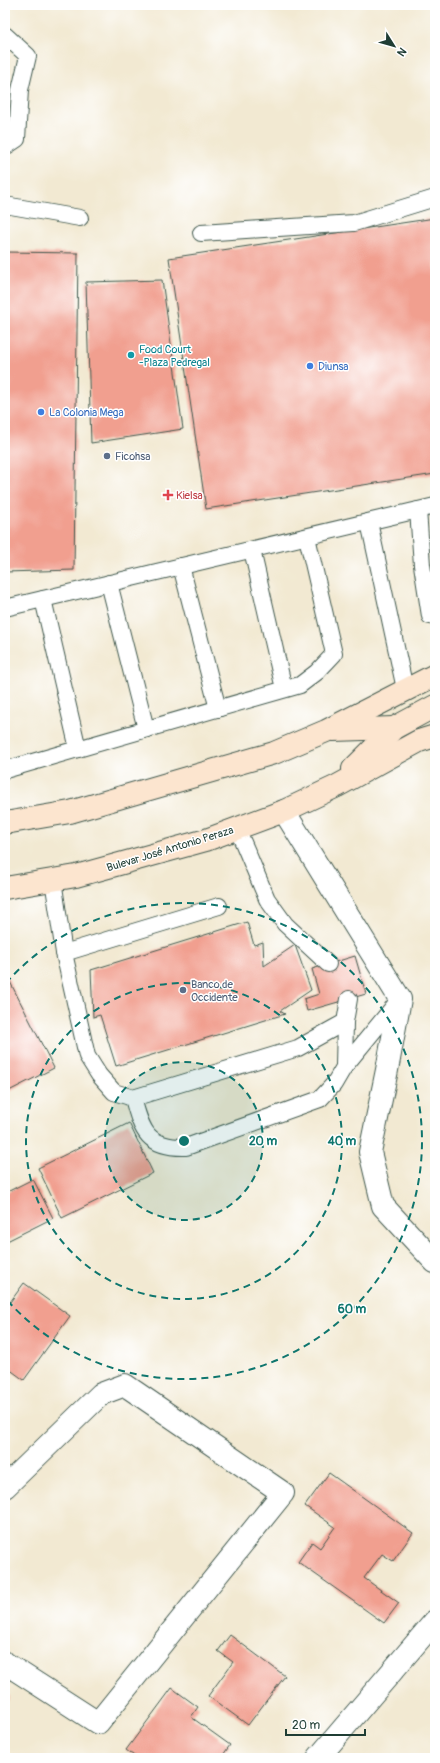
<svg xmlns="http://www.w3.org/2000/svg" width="440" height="1763" viewBox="0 0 440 1763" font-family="Pangolin,sans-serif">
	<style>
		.building { fill: #f19f8f }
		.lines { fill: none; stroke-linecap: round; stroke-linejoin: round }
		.service-casing { stroke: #3f574c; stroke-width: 18 }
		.minor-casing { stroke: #3f574c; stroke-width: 24 }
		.secondary-casing { stroke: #3f574c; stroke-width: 24 }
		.service { stroke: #fff; stroke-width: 16 }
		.minor { stroke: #fff; stroke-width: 22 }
		.secondary { stroke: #fce5cf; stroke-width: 22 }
		.ring { fill: none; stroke: #0f766e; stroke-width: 2; stroke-dasharray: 7 5 }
		.culture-dot { fill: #0f9aa8; stroke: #fff; stroke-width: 1.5 }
		.shop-dot { fill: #3f7fe0; stroke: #fff; stroke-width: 1.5 }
		.service-dot { fill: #5c6f8a; stroke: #fff; stroke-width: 1.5 }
		.health-dot { fill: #e0444e; stroke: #fff; stroke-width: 1.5 }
		.labels { text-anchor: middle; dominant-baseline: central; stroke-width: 3; stroke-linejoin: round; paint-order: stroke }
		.culture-label { font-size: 11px; fill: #0d838f; stroke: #fff; text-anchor: start }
		.shop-label { font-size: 11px; fill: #366cbe; stroke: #fff; text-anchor: start }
		.service-label { font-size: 11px; fill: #4e5e75; stroke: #fff; text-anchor: start }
		.health-label { font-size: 11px; fill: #be3a42; stroke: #fff; text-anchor: start }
		.street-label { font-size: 11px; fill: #1f3d34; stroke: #fff }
		.centre { fill: #0f766e; stroke: #fff; stroke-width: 2 }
		.ring-label { font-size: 12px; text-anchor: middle; font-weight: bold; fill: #0f766e; stroke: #fff; stroke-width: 3; stroke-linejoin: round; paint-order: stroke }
	</style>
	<rect width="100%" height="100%" fill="#fff"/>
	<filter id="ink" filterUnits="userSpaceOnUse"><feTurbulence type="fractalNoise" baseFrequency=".025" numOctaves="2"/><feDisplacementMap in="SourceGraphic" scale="8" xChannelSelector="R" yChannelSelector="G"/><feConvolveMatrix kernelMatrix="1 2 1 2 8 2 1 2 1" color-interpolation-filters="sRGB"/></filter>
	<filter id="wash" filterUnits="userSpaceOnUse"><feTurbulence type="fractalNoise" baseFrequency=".012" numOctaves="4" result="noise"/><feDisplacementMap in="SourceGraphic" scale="16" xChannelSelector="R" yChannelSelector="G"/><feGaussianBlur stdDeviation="0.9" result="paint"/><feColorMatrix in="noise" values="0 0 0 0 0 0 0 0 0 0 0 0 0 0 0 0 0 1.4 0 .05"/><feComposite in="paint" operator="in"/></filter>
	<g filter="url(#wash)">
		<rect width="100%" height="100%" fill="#f2e9d2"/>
		<g id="blocks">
			<g class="building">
				<polygon points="435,218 435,474 206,509 169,258"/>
				<polygon points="5,252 78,253 74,570 5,572"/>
				<polygon points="162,280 183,429 91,443 86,282"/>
				<polygon points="247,922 254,945 263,942 264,966 295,945 311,990 280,1011 285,1014 116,1066 100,1015 93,1017 91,970"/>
				<polygon points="355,956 366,994 307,1011 304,999 319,994 312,969"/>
				<polygon points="5,972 54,1068 5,1093"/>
				<polygon points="129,1123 153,1173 62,1218 38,1168"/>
				<polygon points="33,1179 53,1218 5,1242 5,1193"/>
				<polygon points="24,1283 70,1316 24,1380 5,1366 5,1309"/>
				<polygon points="329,1473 413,1533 393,1561 382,1554 364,1578 399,1603 384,1623 298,1562 312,1542 320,1548 335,1527 305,1506"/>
				<polygon points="230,1635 285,1676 248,1725 208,1696 233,1662 218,1651"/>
				<polygon points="172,1688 198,1707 191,1717 230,1745 221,1758 137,1758 126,1750"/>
				<polygon points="5,1693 10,1697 5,1705"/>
			</g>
		</g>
	</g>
	<g filter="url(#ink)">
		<use href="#blocks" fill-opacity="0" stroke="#3f574c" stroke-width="1"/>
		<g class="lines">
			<g class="service-casing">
				<g id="service">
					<polyline points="5,35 28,56 20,90 17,139 5,147"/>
					<polyline points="5,205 80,218"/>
					<polyline points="201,233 354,223 435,198"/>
					<polyline points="418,510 422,565 430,616 435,617"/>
					<polyline points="369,522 405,689"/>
					<polyline points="252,550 284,689"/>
					<polyline points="181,566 218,709"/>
					<polyline points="109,583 146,729"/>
					<polyline points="43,599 78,749"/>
					<polyline points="5,608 435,506"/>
					<polyline points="5,770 300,685 317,672 334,654 307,537"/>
					<polyline points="237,828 267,899 285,924 328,964"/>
					<polyline points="53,880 64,953 87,1056 99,1075 114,1092 133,1098 298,1048 345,1022 349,999"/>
					<polyline points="64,953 219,906"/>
					<polyline points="344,1067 399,1000"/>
					<path d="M133 1098C142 1132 148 1148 186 1147L320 1099 334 1084 344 1067 345 1022"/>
				</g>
			</g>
			<g class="minor-casing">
				<g id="minor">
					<polyline points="284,811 400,999 387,1070 370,1152 383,1206 435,1262"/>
					<polyline points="5,1487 101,1394 125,1385 283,1493 98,1723 5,1663"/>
					<polyline points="318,1758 435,1621"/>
				</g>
			</g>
			<g class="secondary-casing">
				<g id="secondary">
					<polyline points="333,730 394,728"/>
					<polyline points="353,769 394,728 435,706"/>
					<polyline points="5,823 70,812 274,753 326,731 435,675"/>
					<polyline points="5,888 76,876 206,840 284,811 337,786 419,741 435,736"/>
				</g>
			</g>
			<use href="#service" class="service"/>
			<use href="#minor" class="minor"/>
			<use href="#secondary" class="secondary"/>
		</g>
	</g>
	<circle cx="184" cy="1141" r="79" fill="#0f766e" fill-opacity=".12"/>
	<g class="ring">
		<circle cx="184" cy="1141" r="79"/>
		<circle cx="184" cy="1141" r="158"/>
		<path d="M6 983A238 238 0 1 1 6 1299"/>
	</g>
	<circle class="culture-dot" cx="131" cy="355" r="4"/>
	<g class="shop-dot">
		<circle cx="310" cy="366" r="4"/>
		<circle cx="41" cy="412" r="4"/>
	</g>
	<g class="service-dot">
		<circle cx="107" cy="456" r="4"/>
		<circle cx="183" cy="990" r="4"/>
	</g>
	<path class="health-dot" d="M166 489h4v4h4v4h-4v4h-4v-4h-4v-4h4z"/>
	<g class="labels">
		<g class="culture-label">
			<text x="139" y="349">Food Court<tspan x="139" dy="13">-Plaza Pedregal</tspan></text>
		</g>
		<g class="shop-label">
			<text x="318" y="366">Diunsa</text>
			<text x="49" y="412">La Colonia Mega</text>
		</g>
		<g class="service-label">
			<text x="115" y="456">Ficohsa</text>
			<text x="191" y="984">Banco de<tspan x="191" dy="13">Occidente</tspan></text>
		</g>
		<g class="health-label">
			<text x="176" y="495">Kielsa</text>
		</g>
		<g class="street-label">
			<text transform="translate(170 849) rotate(-17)">Bulevar José Antonio Peraza</text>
		</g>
	</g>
	<circle cx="184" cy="1141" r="6" class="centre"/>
	<g class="ring-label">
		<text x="263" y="1145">20 m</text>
		<text x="342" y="1145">40 m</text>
		<text x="352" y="1313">60 m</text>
	</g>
	<rect width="440" height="1763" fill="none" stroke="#fff" stroke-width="20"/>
	<g transform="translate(394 46) rotate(127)" stroke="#ffffff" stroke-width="3" paint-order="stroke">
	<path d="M0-3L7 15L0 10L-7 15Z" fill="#1f3d34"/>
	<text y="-6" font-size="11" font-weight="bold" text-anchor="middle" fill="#1f3d34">N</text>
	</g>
	<path d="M286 1729v6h79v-6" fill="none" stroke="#1f3d34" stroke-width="2"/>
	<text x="292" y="1729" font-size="12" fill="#1f3d34" stroke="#ffffff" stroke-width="3" paint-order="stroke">20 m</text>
</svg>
